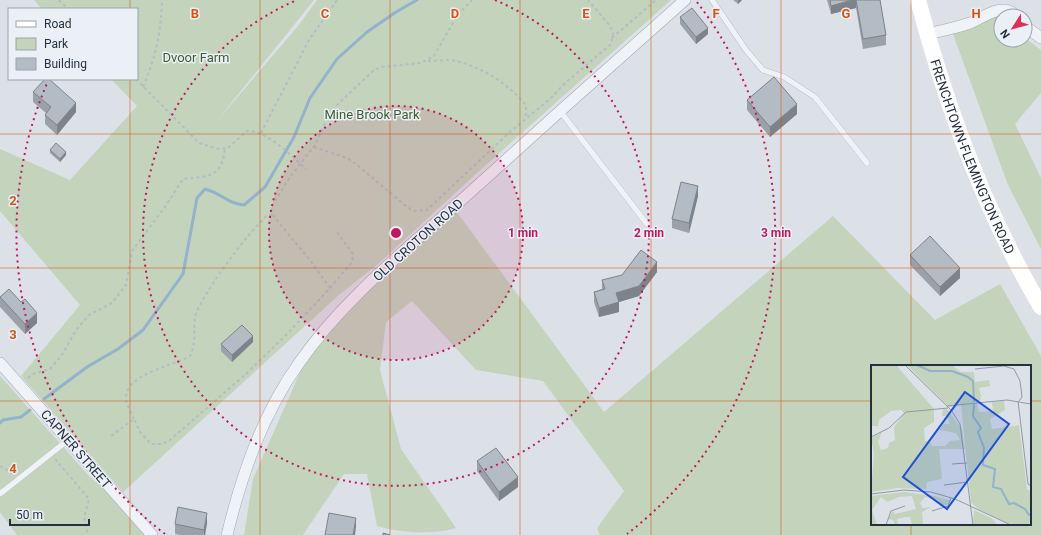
<svg xmlns="http://www.w3.org/2000/svg" width="1041" height="535" viewBox="0 0 1041 535" font-family="Roboto,sans-serif">
	<style>
		.green { fill: #c3d3bc; fill-rule: evenodd }
		.lines { fill: none; stroke-linecap: round; stroke-linejoin: round }
		.stream { stroke: #93b2cc; stroke-width: 3 }
		.service-casing { stroke: #a1a8b2; stroke-width: 6 }
		.minor-casing { stroke: #a1a8b2; stroke-width: 12 }
		.path { stroke: #b6bcc3; stroke-width: 2; stroke-dasharray: 3 3; stroke-linecap: butt }
		.service { stroke: #eff2f6; stroke-width: 5.5 }
		.minor { stroke: #eff2f6; stroke-width: 11 }
		.secondary { stroke: #fff; stroke-width: 16 }
		.wall { fill: #9aa1a9 }
		.shaded-wall { fill: #7d838a }
		.building { fill: #b3bbc5; stroke: #7d838a }
		.grid { fill: none; stroke: #d45511; stroke-width: 1; stroke-opacity: 0.55 }
		.ring { fill: none; stroke: #c2185b; stroke-width: 2; stroke-dasharray: 2 4 }
		.labels { text-anchor: middle; dominant-baseline: central; stroke-width: 3; stroke-linejoin: round; paint-order: stroke }
		.park-label { font-size: 13px; fill: #3b5d30; stroke: #ebf0f6 }
		.street-label { font-size: 13px; fill: #243040; stroke: #ebf0f6 }
		.inset-river { fill: none; stroke: #93b2cc; stroke-width: 2 }
		.inset-road { fill: none; stroke: #929aa5; stroke-width: 1 }
		.view { fill: #1d4ed8; fill-opacity: 0.15; stroke: #1d4ed8; stroke-width: 2 }
		.inset-edge { fill: none; stroke: #243040; stroke-width: 2 }
		.grid-label { font-size: 13px; text-anchor: middle; font-weight: bold; fill: #d45511; stroke: #ebf0f6; stroke-width: 3; stroke-linejoin: round; paint-order: stroke }
		.centre { fill: #c2185b; stroke: #ebf0f6; stroke-width: 2 }
		.ring-label { font-size: 12px; text-anchor: middle; font-weight: bold; fill: #c2185b; stroke: #ebf0f6; stroke-width: 3; stroke-linejoin: round; paint-order: stroke }
	</style>
	<rect width="100%" height="100%" fill="#dce1e8"/>
	<g class="green">
		<polygon points="34,0 314,0 216,122 298,26 317,0 671,0 478,172 378,264 340,294 123,492 21,376 80,305 0,211 0,149 70,180 137,106 111,79 137,79 137,9 42,9"/>
		<polygon points="991,12 1001,20 1001,40 1025,40 1025,38 1041,50 1041,93 1015,124 1041,178 1041,249 1008,185 953,34"/>
		<path d="M456 211 604 412 833 216 935 320 1000 284 1041 356V535H600L597 528 624 491 543 381 476 370 412 301 386 322 380 370 401 449 456 528C434 535 401 533 377 526L367 474H344L303 535H244L253 479 312 345 384 275ZM872 366H1030V524H872Z"/>
		<polygon points="0,376 89,476 159,535 17,535 0,512"/>
	</g>
	<g class="lines">
		<g class="stream">
			<path d="M44 399 87 367 118 349 143 330 183 274 197 198 205 189C221 193 228 204 244 205L265 187 294 137 310 98 337 59 367 32 396 12 417 0"/>
			<polyline points="0,423 3,420 21,417 30,410"/>
		</g>
		<g class="service-casing">
			<g id="service">
				<polyline points="712,0 746,50 763,70 784,77 815,97 867,163"/>
				<polyline points="560,111 647,224"/>
				<polyline points="1,493 68,440"/>
			</g>
		</g>
		<g class="minor-casing">
			<g id="minor">
				<polyline points="1025,26 1041,38"/>
				<path d="M927 34C941 31 956 28 970 23 983 18 1003 1 1016 16"/>
				<polyline points="0,363 152,535"/>
				<path d="M227 535C242 474 262 415 299 363 341 302 401 254 456 205 532 136 608 68 685 0"/>
			</g>
		</g>
		<g class="path">
			<polyline points="59,0 68,9"/>
			<polyline points="612,38 656,0"/>
			<path d="M428 61C437 61 448 59 456 61 484 68 508 84 526 105V118"/>
			<path d="M136 79 199 143 218 149 228 148 247 131C266 130 292 156 306 169"/>
			<path d="M143 87C156 57 161 32 162 0"/>
			<polyline points="261,133 309,40 337,0"/>
			<polyline points="314,147 347,158 356,164 407,207 414,211 427,210 511,131 550,99 563,85 611,44 613,33 610,26 588,0"/>
			<polyline points="330,288 352,262 353,254 337,232"/>
			<path d="M28 378 33 374 50 369 62 355 76 330 89 315 112 303 126 285 132 251 165 207 183 179C209 176 222 178 225 148"/>
			<path d="M134 419C131 413 127 406 126 399 124 374 174 366 190 356 198 342 191 326 197 311 208 288 232 255 249 235 254 228 261 222 267 215H273"/>
			<polyline points="111,436 134,419 140,432 151,444 162,444 170,440 246,374 289,332 330,288 309,259 275,218 271,211 272,206 290,177 315,145 328,117 338,104 374,70 382,67 421,63 434,56 457,16 472,0"/>
			<polyline points="55,459 89,499 84,517 88,535"/>
			<polyline points="0,466 14,474"/>
		</g>
		<use href="#service" class="service"/>
		<use href="#minor" class="minor"/>
		<path class="secondary" id="s1" d="M918 0C946 106 985 212 1041 307"/>
	</g>
	<g class="wall">
		<polygon points="733,0 742,0 738,4"/>
		<polygon points="827,0 880,0 886,35 886,45 863,49 856,8 831,14"/>
		<polygon points="680,17 708,34 696,44 680,24"/>
		<polygon points="33,92 76,112 57,135 45,124 45,115 46,113 33,102"/>
		<polygon points="747,100 797,114 770,137 747,110"/>
		<polygon points="50,150 66,155 60,162 50,153"/>
		<polygon points="698,196 689,233 672,228 672,219"/>
		<polygon points="910,255 960,278 940,296 910,265"/>
		<polygon points="657,272 639,296 619,302 619,312 599,317 594,302 594,292 602,289 602,280"/>
		<polygon points="0,297 21,302 37,323 25,334 0,307"/>
		<polygon points="253,342 232,362 221,351 221,344"/>
		<polygon points="477,461 518,487 499,501 477,471"/>
		<polygon points="207,523 205,535 180,535 175,534 175,524"/>
	</g>
	<g class="shaded-wall">
		<polygon points="738,0 742,0 738,4"/>
		<polygon points="852,0 856,0 856,8 831,14 831,6"/>
		<polygon points="708,28 708,34 696,44 696,37"/>
		<polygon points="76,103 76,112 57,135 57,125"/>
		<polygon points="797,104 797,114 770,137 770,127"/>
		<polygon points="66,152 66,155 60,162 60,159"/>
		<polygon points="698,186 698,196 689,233 689,223"/>
		<polygon points="657,262 657,272 639,296 619,302 619,312 599,317 599,308 616,293"/>
		<polygon points="960,268 960,278 940,296 940,287"/>
		<polygon points="37,313 37,323 25,334 25,324"/>
		<polygon points="253,336 253,342 232,362 232,355"/>
		<polygon points="518,477 518,487 499,501 499,492"/>
		<polygon points="207,513 207,523 205,535 204,535 204,530"/>
		<polygon points="356,518 356,527 355,535 353,535"/>
	</g>
	<g class="building">
		<polygon points="830,0 852,0 831,6"/>
		<polygon points="856,0 880,0 886,35 863,39"/>
		<polygon points="692,8 708,28 696,37 680,17"/>
		<polygon points="774,77 797,104 770,127 747,100"/>
		<polygon points="45,79 49,79 76,103 57,125 45,115 51,107 33,92"/>
		<polygon points="56,143 66,152 60,159 50,150"/>
		<polygon points="681,182 698,186 689,223 672,219"/>
		<polygon points="930,236 960,268 940,287 910,255"/>
		<polygon points="641,250 657,262 639,286 616,293 619,302 599,308 594,292 605,289 602,280 622,275"/>
		<polygon points="9,289 21,302 25,299 37,313 25,324 0,297"/>
		<polygon points="242,325 253,336 232,355 221,344"/>
		<polygon points="496,448 518,477 499,492 477,461"/>
		<polygon points="178,507 207,513 204,530 175,524"/>
		<polygon points="329,513 356,518 353,535 325,535"/>
		<polygon points="383,533 390,535 383,535"/>
	</g>
	<path class="grid" d="M130 0V9M260 0V535M390 0V535M520 0V535M651 0V535M781 0V535M911 0V366M130 79V535M0 134H1041M0 268H1041M0 401H872M1030 401H1041M911 524V535"/>
	<circle cx="396" cy="233" r="127" fill="#c2185b" fill-opacity=".12"/>
	<g class="ring">
		<circle cx="396" cy="233" r="127"/>
		<path d="M495 0A253 253 0 1 1 297 0"/>
		<path d="M165 534A380 380 0 0 1 48 81M697 2A380 380 0 0 1 627 534"/>
	</g>
	<g class="labels">
		<g class="park-label">
			<text x="196" y="57">Dvoor Farm</text>
			<text x="372" y="114">Mine Brook Park</text>
		</g>
		<g class="street-label">
			<text stroke="none"><textPath href="#s1" startOffset="166">FRENCHTOWN-FLEMINGTON ROAD</textPath></text>
			<text transform="translate(418 240) rotate(-42)">OLD CROTON ROAD</text>
			<text transform="translate(76 449) rotate(49)">CAPNER STREET</text>
		</g>
	</g>
	<g transform="translate(871 365)">
		<rect width="160" height="160" fill="#dce1e8"/>
		<path d="M0 0H25L63 44V57L53 63 54 76 59 77 61 81H74L79 76 89 75 85 68 68 65 73 59H79L76 51H71L72 44H76L91 64 94 84H68L71 114 56 117 55 124 27 123 0 127 3 88 0 73 11 67 7 77 10 85 17 83 18 78 24 75 23 62 33 49 31 45 20 46 8 55 7 61H0ZM36 0H80L90 7H103L104 17 118 15 119 21 108 23 110 30 109 37 78 42ZM133 36 134 45 119 54 121 64 148 60 156 124 160 127V158L152 160 136 158 107 144 100 137 90 40 106 38 108 47 122 46 121 37ZM33 127 63 131 78 135V139L69 142 67 135 54 132 49 138 52 143 60 142 51 147 52 160H41L39 152H35L26 154 27 160H24L22 155 17 154 22 146 24 149 45 144 41 131 28 132 16 137 10 132 1 145 6 160H0V131ZM103 145 122 154 126 160H102Z" fill="#c3d3bc"/>
		<path class="inset-river" d="M46 0 59 6H81L97 12 102 16 103 37M103 39 102 51 110 63 107 67 113 83 112 100 124 104 122 122 130 124 138 139 143 138 154 144 158 150 160 149"/>
		<path class="inset-road" d="M34 0 80 45 89 59 102 160M104 4 133 1 143 4 149 16 151 32 148 36M147 36 157 119 160 121M76 41 136 35 160 39M0 72 18 63 35 47 77 43M81 99 96 98M73 120 97 117M0 129 33 125 60 127 84 134 140 160M61 146 77 141 80 133M15 160 20 146 34 141"/>
		<path class="view" d="M94 27 138 59 76 144 32 112Z"/>
		<rect width="160" height="160" class="inset-edge"/>
	</g>
	<g class="grid-label">
		<text x="195" y="18">B</text>
		<text x="325" y="18">C</text>
		<text x="455" y="18">D</text>
		<text x="586" y="18">E</text>
		<text x="716" y="18">F</text>
		<text x="846" y="18">G</text>
		<text x="976" y="18">H</text>
		<text x="13" y="205">2</text>
		<text x="13" y="339">3</text>
		<text x="13" y="473">4</text>
	</g>
	<circle cx="396" cy="233" r="6" class="centre"/>
	<g class="ring-label">
		<text x="523" y="237">1 min</text>
		<text x="649" y="237">2 min</text>
		<text x="776" y="237">3 min</text>
	</g>
	<rect x="8" y="8" width="130" height="72" fill="#ebf0f6" stroke="#9ba3ad"/>
	<rect x="16" y="21" width="20" height="6" fill="#ffffff" stroke="#9ba3ad"/>
	<text x="44" y="28" font-size="12" fill="#243040">Road</text>
	<rect x="16" y="38" width="20" height="12" fill="#c3d3bc" stroke="#9ba3ad"/>
	<text x="44" y="48" font-size="12" fill="#243040">Park</text>
	<rect x="16" y="58" width="20" height="12" fill="#b3bbc5" stroke="#9ba3ad"/>
	<text x="44" y="68" font-size="12" fill="#243040">Building</text>
	<g transform="translate(1013 28) rotate(234)"><circle r="19" fill="#ebf0f6" stroke="#9ba3ad"/>
	<path d="M0-3L7 15L0 10L-7 15Z" fill="#dc3255"/>
	<text y="-6" font-size="11" font-weight="bold" text-anchor="middle" fill="#243040">N</text>
	</g>
	<path d="M10 519v6h79v-6" fill="none" stroke="#243040" stroke-width="2"/>
	<text x="16" y="519" font-size="12" fill="#243040" stroke="#ebf0f6" stroke-width="3" paint-order="stroke">50 m</text>
</svg>
